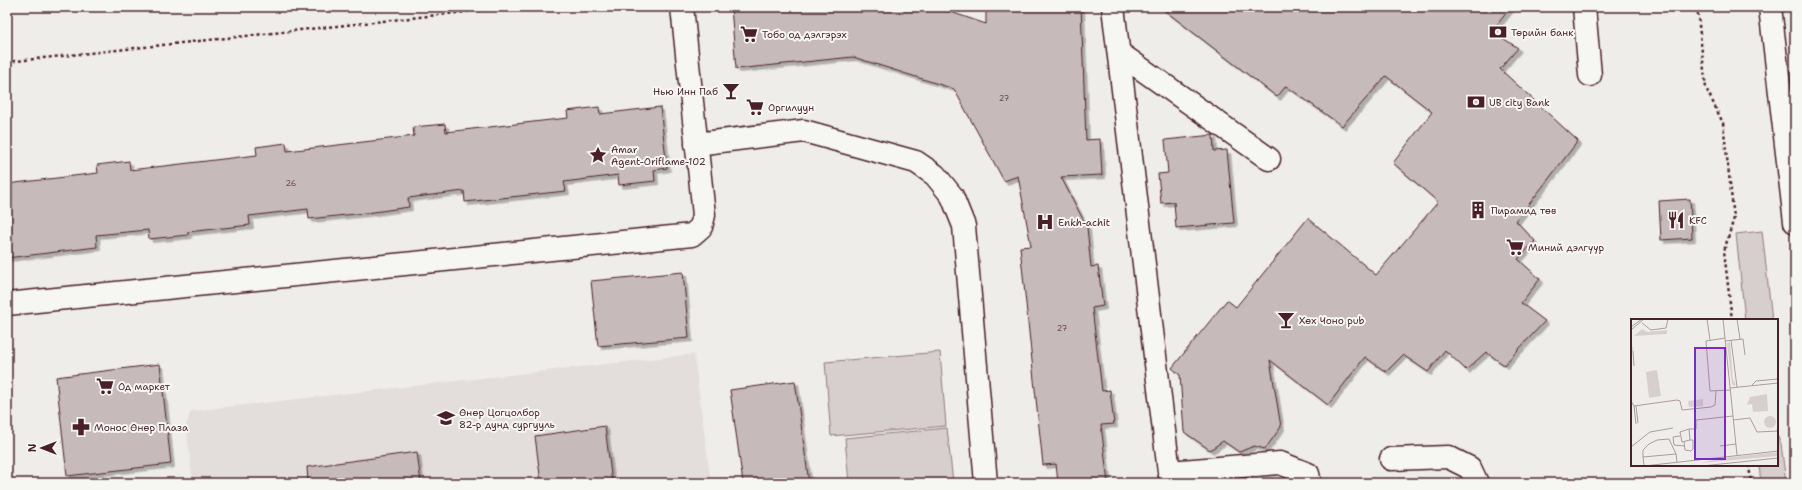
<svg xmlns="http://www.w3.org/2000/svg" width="1802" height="490" viewBox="0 0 1802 490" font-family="'Shantell Sans',sans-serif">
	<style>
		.built { fill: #e3dedc }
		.green { fill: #d7cfce; stroke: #90777c }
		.building { fill: #c6babb; stroke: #4a1f2b; filter: url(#shadow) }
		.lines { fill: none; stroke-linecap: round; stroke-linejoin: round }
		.minor-casing { stroke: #4a1f2b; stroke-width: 25 }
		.highway-casing { stroke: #4a1f2b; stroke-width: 25 }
		.path { stroke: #4a1f2b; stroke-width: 2.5; stroke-dasharray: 3 3; stroke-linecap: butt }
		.minor { stroke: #f6f6f2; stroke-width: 22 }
		.highway { stroke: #f6f6f2; stroke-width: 22 }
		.labels { text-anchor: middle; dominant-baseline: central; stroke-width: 4; stroke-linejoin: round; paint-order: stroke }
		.number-label { font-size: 8px; fill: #69464f }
		.poi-label { font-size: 10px; fill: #4a1f2b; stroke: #f6f6f2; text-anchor: start }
		.inset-road { fill: none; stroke: #ad9b9e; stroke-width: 1 }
		.view { fill: #7b2cbf; fill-opacity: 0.15; stroke: #7b2cbf; stroke-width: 2 }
		.inset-edge { fill: none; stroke: #4a1f2b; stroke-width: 2 }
	</style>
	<defs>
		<filter id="shadow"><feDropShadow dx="3.5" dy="3.5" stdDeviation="0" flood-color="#0004"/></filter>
	</defs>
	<rect width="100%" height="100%" fill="#efedea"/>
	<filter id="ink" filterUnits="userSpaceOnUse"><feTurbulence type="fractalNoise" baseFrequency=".025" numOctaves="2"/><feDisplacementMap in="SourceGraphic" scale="8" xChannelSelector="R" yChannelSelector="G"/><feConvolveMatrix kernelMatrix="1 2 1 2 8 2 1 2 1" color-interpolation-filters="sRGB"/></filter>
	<g filter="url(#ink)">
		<polygon class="built" points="694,354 711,483 193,483 186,425 191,411"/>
		<g class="green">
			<polygon points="1762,231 1772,320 1745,320 1736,234"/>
			<polygon points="940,352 946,426 831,436 825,362"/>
			<polygon points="947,428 953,483 849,483 845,438"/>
			<polygon points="1777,435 1781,444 1786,483 1761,483 1759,465 1777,465"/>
		</g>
		<g class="building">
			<polygon points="731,7 936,7 986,24 986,7 1081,7 1086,140 1100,139 1102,175 1061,177 1087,227 1091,267 1098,266 1103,306 1092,308 1102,391 1110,390 1114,424 1101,425 1108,483 1058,483 1056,464 1043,465 1020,247 1031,246 1018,176 1004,181 954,89 853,57 736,69"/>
			<polygon points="1160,7 1511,7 1492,31 1518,48 1500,69 1578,141 1516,221 1535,241 1518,259 1540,279 1521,303 1545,321 1504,365 1486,352 1466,370 1445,350 1428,372 1403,355 1386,372 1365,357 1328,405 1270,360 1281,427 1265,449 1254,446 1239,452 1223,441 1210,450 1184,432 1180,375 1172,368 1227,300 1236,307 1308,218 1376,275 1438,202 1393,163 1432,112 1386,76 1342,126 1286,86 1277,97"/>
			<polygon points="599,107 600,114 660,107 667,168 654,170 655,181 619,185 618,175 564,182 566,191 465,202 464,191 408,198 409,207 374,212 309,219 308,209 249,216 250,225 188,232 188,235 149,239 148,230 96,235 97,247 7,258 7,184 98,173 97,165 129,161 130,170 257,155 256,147 286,143 287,151 414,136 413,127 445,124 446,132 568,118 567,111"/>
			<polygon points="1213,135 1214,151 1227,150 1234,223 1176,228 1174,202 1161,203 1158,174 1168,173 1165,140"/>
			<polygon points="1690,199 1692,238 1661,240 1659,201"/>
			<polygon points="683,272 689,338 598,346 591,281"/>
			<polygon points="160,364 171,464 67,476 56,377"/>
			<polygon points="795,381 809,483 743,483 730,390"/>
			<polygon points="605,426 612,483 541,483 535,436"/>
			<polygon points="417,452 421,483 308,483 307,467"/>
		</g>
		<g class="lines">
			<g class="minor-casing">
				<g id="minor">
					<polyline points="1113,7 1169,472 1280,463 1308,474 1310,483"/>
					<polyline points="1584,7 1590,75"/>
					<polyline points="1119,53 1269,159"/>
					<polyline points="696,144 804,131 916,162 935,175 952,196 964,226 986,483"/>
					<polyline points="7,304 692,235 701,227 704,215 682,7"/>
					<polyline points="1391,459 1448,457 1470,468 1477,483"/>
				</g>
			</g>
			<g class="highway-casing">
				<polyline id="highway" points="1770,7 1795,222"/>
			</g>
			<g class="path">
				<polyline points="1697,7 1706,88 1723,123 1734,218 1724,251 1732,320"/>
				<polyline points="7,62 511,7"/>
				<polyline points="1749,465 1751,483"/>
			</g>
			<use href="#minor" class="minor"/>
			<use href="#highway" class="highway"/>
		</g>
	</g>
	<defs>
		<g id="bank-bare" transform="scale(1.38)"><path d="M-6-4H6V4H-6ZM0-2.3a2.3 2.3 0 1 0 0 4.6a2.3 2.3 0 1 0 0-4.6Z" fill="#4a1f2b" stroke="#f6f6f2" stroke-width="2.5" paint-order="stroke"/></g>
		<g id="supermarket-bare" transform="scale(1.38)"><path d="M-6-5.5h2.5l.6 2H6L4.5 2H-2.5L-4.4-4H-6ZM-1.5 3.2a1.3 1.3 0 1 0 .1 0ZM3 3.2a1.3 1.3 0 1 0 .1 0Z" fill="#4a1f2b" stroke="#f6f6f2" stroke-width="2.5" paint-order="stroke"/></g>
		<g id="bar-bare" transform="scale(1.38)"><path d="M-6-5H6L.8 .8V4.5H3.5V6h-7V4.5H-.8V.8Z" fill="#4a1f2b" stroke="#f6f6f2" stroke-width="2.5" paint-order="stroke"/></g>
		<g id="sight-bare" transform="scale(1.38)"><path d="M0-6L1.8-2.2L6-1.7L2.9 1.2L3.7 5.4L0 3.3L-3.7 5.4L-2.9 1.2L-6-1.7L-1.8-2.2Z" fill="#4a1f2b" stroke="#f6f6f2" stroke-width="2.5" paint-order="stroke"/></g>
		<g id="building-bare" transform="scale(1.38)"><path d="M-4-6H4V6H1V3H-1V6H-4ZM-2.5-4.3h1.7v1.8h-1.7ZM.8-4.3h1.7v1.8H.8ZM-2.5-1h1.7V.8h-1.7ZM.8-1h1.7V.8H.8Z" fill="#4a1f2b" stroke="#f6f6f2" stroke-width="2.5" paint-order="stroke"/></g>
		<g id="restaurant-bare" transform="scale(1.38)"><path d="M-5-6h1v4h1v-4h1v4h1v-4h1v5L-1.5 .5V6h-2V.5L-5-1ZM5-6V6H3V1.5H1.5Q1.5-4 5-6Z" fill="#4a1f2b" stroke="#f6f6f2" stroke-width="2.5" paint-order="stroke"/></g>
		<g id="hospital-bare" transform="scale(1.38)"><path d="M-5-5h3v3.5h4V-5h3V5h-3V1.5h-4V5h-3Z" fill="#4a1f2b" stroke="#f6f6f2" stroke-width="2.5" paint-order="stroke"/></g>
		<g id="school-bare" transform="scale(1.38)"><path d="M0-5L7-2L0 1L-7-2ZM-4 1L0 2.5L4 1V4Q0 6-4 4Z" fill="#4a1f2b" stroke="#f6f6f2" stroke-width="2.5" paint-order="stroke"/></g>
		<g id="pharmacy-bare" transform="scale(1.38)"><path d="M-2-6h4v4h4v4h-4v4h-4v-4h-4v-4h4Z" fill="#4a1f2b" stroke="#f6f6f2" stroke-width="2.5" paint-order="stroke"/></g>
	</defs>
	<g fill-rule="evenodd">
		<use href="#bank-bare" x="1498" y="32"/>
		<use href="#supermarket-bare" x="749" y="34"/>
		<use href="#bar-bare" x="731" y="91"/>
		<use href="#bank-bare" x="1476" y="102"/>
		<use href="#supermarket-bare" x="755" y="107"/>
		<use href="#sight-bare" x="598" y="155"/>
		<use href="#building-bare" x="1478" y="210"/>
		<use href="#restaurant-bare" x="1676" y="220"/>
		<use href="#hospital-bare" x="1045" y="222"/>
		<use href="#supermarket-bare" x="1515" y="247"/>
		<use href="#bar-bare" x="1286" y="320"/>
		<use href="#supermarket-bare" x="105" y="386"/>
		<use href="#school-bare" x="446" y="418"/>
		<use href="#pharmacy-bare" x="81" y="427"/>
	</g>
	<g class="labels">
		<g class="number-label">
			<text x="1004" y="98">27</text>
			<text x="291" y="183">26</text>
			<text x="1062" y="328">27</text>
		</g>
		<g class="poi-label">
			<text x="1511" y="32">Төрийн банк</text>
			<text x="762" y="34">Тобо од дэлгэрэх</text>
			<text x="718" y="91" text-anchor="end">Нью Инн Паб</text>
			<text x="1489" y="102">UB city Bank</text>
			<text x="768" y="107">Оргилуун</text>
			<text x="611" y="149">Amar<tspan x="611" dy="12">Agent-Oriflame-102</tspan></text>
			<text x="1491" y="210">Пирамид төв</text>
			<text x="1689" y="220">KFC</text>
			<text x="1058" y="222">Enkh-achit</text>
			<text x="1528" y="247">Миний дэлгүүр</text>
			<text x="1299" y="320">Хөх Чоно pub</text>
			<text x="118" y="386">Од маркет</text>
			<text x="459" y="412">Өнөр Цогцолбор<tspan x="459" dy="12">82-р дунд сургууль</tspan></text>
			<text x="94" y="427">Монос Өнөр Плаза</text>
		</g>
	</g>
	<g transform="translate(1631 319)">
		<rect width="147" height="147" fill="#efedea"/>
		<path d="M11 10 16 13 36 11V15L3 17ZM99 23 102 61 105 66 103 67 101 65 96 24ZM26 51 30 77 18 79 15 53ZM136 75 137 92 122 93 121 85 116 86 119 78ZM72 80V87L58 88 57 82ZM133 103a6 6 0 1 1 12 0a6 6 0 1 1-12 0ZM147 133V137L69 144 92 139Z" fill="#d7cfce"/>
		<path class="inset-road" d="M76 0 79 21M92 0 106 136M106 0 109 20M11 4 20 11 35 9 37 0M0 8 11 0M0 11 13 0M0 18 1 32M94 19 75 22 79 72 99 71M100 21 106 68M94 22 112 20 114 36M2 32 3 47M121 66 125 62 147 60M99 69 147 64M0 82 3 87 5 105M3 87 46 81 49 82 51 91 80 88 84 86 85 72M5 87 7 104M102 101 119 99 126 113 147 112M58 110 59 121 51 123 49 113 58 110H65V101L102 97M49 117 42 118 43 126 54 127M53 123 54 131 60 132 62 130V121H59M89 127 105 125M0 128 19 113 42 109M12 138V131L18 125 26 121 38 120 45 135M13 147 12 138 45 135 46 143M13 147 147 132M71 147 147 139"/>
		<path class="view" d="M64 29H94V140H64Z"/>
		<rect width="147" height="147" class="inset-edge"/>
	</g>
	<rect width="1802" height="490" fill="none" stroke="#f6f6f2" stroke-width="24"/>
	<rect x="12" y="12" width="1778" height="466" fill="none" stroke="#4a1f2b" stroke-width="1.5" filter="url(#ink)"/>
	<g transform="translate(42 448) rotate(270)" stroke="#f6f6f2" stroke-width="3" paint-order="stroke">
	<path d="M0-3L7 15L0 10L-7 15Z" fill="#4a1f2b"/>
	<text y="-6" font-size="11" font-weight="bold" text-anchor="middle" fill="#4a1f2b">N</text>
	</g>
</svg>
